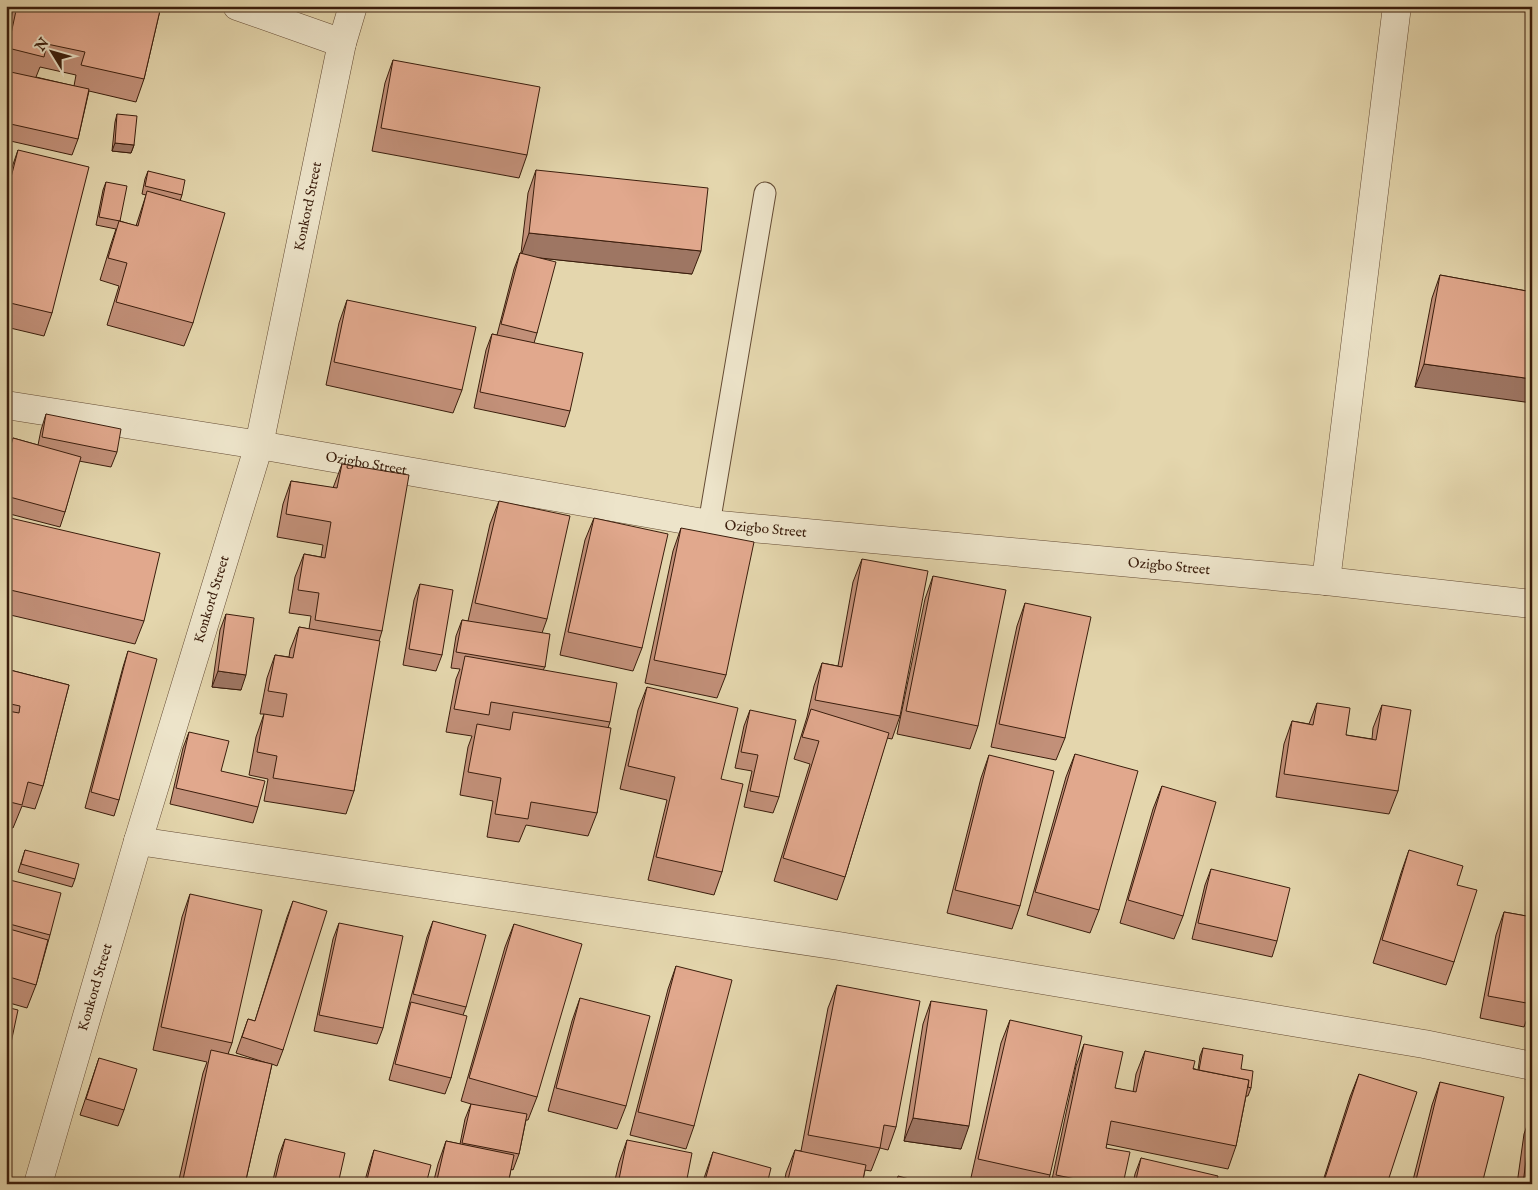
<svg xmlns="http://www.w3.org/2000/svg" width="1538" height="1190" viewBox="0 0 1538 1190" font-family="'IM FELL English',serif">
	<style>
		.lines { fill: none; stroke-linecap: round; stroke-linejoin: round }
		.service-casing { stroke: #644b34; stroke-width: 23 }
		.minor-casing { stroke: #644b34; stroke-width: 29 }
		.service { stroke: #ede4ca; stroke-width: 21 }
		.minor { stroke: #ede4ca; stroke-width: 28 }
		.wall { fill: #c29079; stroke: #3a1d0c; fill-rule: evenodd }
		.shaded-wall { fill: #9e7663; stroke: #3a1d0c }
		.building { fill: #e1a88d; stroke: #3a1d0c }
		.labels { text-anchor: middle; dominant-baseline: central; stroke-width: 4; stroke-linejoin: round; paint-order: stroke }
		.street-label { font-size: 14px; fill: #3a1d0c; stroke: #ede4ca }
	</style>
	<rect width="100%" height="100%" fill="#e4d6ad"/>
	<filter id="stains"><feTurbulence type="fractalNoise" baseFrequency=".004" numOctaves="4"/><feColorMatrix values="0 0 0 0 .2 0 0 0 0 .09 0 0 0 0 .02 0 0 0 .5 -.17"/></filter>
	<radialGradient id="worn" r=".72"><stop offset=".6" stop-color="#630" stop-opacity="0"/><stop offset="1" stop-color="#630" stop-opacity=".3"/></radialGradient>
	<g class="lines">
		<g class="service-casing">
			<polyline id="service" points="709,524 765,193"/>
		</g>
		<g class="minor-casing">
			<g id="minor">
				<polyline points="237,6 342,43"/>
				<path id="s1" d="M6 405 259 445 709 524 1326 581 1532 604"/>
				<polyline points="1326,581 1397,6"/>
				<polyline points="138,841 839,946 1424,1044 1532,1066"/>
				<path id="s2" d="M38 1184 138 841 259 445 342 43 353 6"/>
			</g>
		</g>
		<use href="#service" class="service"/>
		<use href="#minor" class="minor"/>
	</g>
	<g class="wall">
		<path d="M14 6H161L144 79 136 102 89 91 78 139 72 155 6 140V40ZM40 67 76 75 74 86 36 77Z"/>
		<polygon points="393,60 527,155 519,178 372,151 385,83"/>
		<polygon points="117,114 134,145 131,153 112,151 115,122"/>
		<polygon points="18,150 52,313 44,336 6,327 6,187 10,173"/>
		<polygon points="536,170 692,274 540,258 537,333 534,343 570,411 565,427 474,408 486,350 492,334 497,335 514,269 520,253 521,253 528,193"/>
		<polygon points="148,171 182,195 180,201 193,323 184,346 107,325 119,286 100,280 111,244 116,229 96,225 103,190 106,182 120,221 136,226 146,195 142,194 145,179"/>
		<polygon points="1440,275 1532,292 1415,387 1432,298"/>
		<polygon points="347,300 462,390 453,413 326,385 339,323"/>
		<polygon points="46,414 117,452 111,467 79,461 65,512 60,527 6,513 6,459 13,438 38,445 41,430"/>
		<polygon points="342,464 382,631 379,641 354,791 346,814 264,801 268,779 249,775 256,737 264,714 260,714 267,678 275,655 289,657 290,650 299,627 309,629 311,616 289,613 295,577 304,554 321,557 323,545 277,537 283,504 291,481 333,488"/>
		<polygon points="499,501 547,619 542,633 545,667 543,670 610,722 608,728 597,813 588,836 526,825 519,842 487,837 493,801 460,795 468,747 472,736 446,732 456,679 460,669 451,668 456,636 462,620 468,621 490,524"/>
		<polygon points="6,517 144,621 135,644 6,614"/>
		<polygon points="594,518 642,648 633,671 560,655 585,540"/>
		<polygon points="681,528 726,675 717,698 645,683 673,551"/>
		<polygon points="862,559 900,716 892,739 887,738 845,877 837,900 774,881 810,764 794,759 807,717 814,686 822,663 838,666 853,582"/>
		<polygon points="933,576 978,726 970,749 897,734 925,599"/>
		<polygon points="420,584 442,655 436,671 403,665 414,600"/>
		<polygon points="1025,603 1065,738 1056,760 991,747 1017,626"/>
		<polygon points="226,614 241,690 212,687 220,630"/>
		<polygon points="128,651 119,800 114,816 85,808 123,667"/>
		<polygon points="6,669 69,685 43,786 35,809 22,806 13,828 6,826"/>
		<polygon points="647,687 721,779 722,872 714,895 648,880 667,800 620,789 638,710"/>
		<polygon points="1317,703 1346,735 1372,739 1373,728 1382,705 1398,791 1389,814 1276,797 1284,744 1292,721 1309,724"/>
		<polygon points="750,710 779,797 773,813 744,807 752,771 735,768 744,726"/>
		<polygon points="189,732 221,771 258,807 253,823 170,804 183,748"/>
		<polygon points="1075,754 1099,910 1090,933 1027,915 1066,777"/>
		<polygon points="989,755 1020,906 1012,929 947,913 981,778"/>
		<polygon points="1162,786 1183,916 1174,939 1120,923 1153,809"/>
		<polygon points="25,850 75,879 72,887 18,872"/>
		<polygon points="1409,850 1457,885 1454,962 1446,985 1373,963 1401,873"/>
		<polygon points="1211,869 1277,941 1272,957 1192,939 1205,885"/>
		<polygon points="6,879 50,935 36,985 27,1008 6,1002"/>
		<polygon points="190,894 232,1043 228,1054 270,1064 236,1053 248,1019 255,1021 287,917 293,901 283,1050 277,1066 272,1064 245,1184 178,1184 203,1073 207,1062 153,1050 182,917"/>
		<polygon points="1504,912 1532,917 1532,1005 1524,1027 1480,1018 1496,935"/>
		<polygon points="433,921 466,1007 463,1015 451,1078 445,1094 389,1080 427,937"/>
		<polygon points="339,923 383,1028 377,1044 314,1031 333,939"/>
		<polygon points="514,924 537,1097 528,1120 526,1120 519,1154 513,1170 511,1169 508,1184 433,1184 438,1164 446,1141 460,1144 465,1119 471,1104 461,1101 505,947"/>
		<polygon points="676,966 694,1126 686,1149 630,1135 668,989"/>
		<polygon points="837,985 896,1127 888,1150 880,1148 871,1171 865,1170 862,1184 784,1184 786,1173 795,1150 801,1151 828,1008"/>
		<polygon points="580,998 626,1106 617,1129 548,1111 572,1021"/>
		<polygon points="931,1001 961,1149 904,1141 923,1024"/>
		<polygon points="1010,1020 1050,1175 1047,1184 978,1184 970,1182 1001,1043"/>
		<polygon points="1084,1044 1115,1088 1133,1092 1136,1074 1145,1051 1198,1070 1200,1056 1203,1048 1241,1069 1251,1088 1248,1096 1246,1096 1236,1146 1228,1169 1106,1144 1106,1148 1123,1184 1051,1184 1076,1066"/>
		<polygon points="99,1058 124,1110 118,1126 80,1115"/>
		<polygon points="1359,1074 1387,1184 1322,1184 1350,1097"/>
		<polygon points="1440,1082 1482,1184 1412,1184 1432,1105"/>
		<polygon points="1532,1112 1532,1184 1517,1184 1524,1134"/>
		<polygon points="285,1139 338,1184 272,1184 279,1155"/>
		<polygon points="627,1140 686,1184 614,1184 619,1163"/>
		<polygon points="374,1150 426,1184 364,1184 369,1166"/>
		<polygon points="713,1152 767,1184 702,1184"/>
		<polygon points="1141,1158 1216,1184 1133,1184 1135,1174"/>
	</g>
	<g class="shaded-wall">
		<polygon points="115,143 134,145 131,153 112,151"/>
		<polygon points="529,233 701,251 692,274 521,256"/>
		<polygon points="1424,364 1532,379 1532,403 1415,387"/>
		<polygon points="218,671 246,675 241,690 212,687"/>
		<polygon points="913,1118 969,1126 961,1149 904,1141"/>
	</g>
	<g class="building">
		<polygon points="17,6 161,6 144,79 81,65 85,52 47,44 44,57 8,48"/>
		<polygon points="393,60 540,87 527,155 381,128"/>
		<polygon points="6,71 89,89 78,139 6,123"/>
		<polygon points="117,114 137,116 134,145 115,143"/>
		<polygon points="18,150 89,167 52,313 6,302 6,197"/>
		<polygon points="536,170 708,188 701,251 529,233"/>
		<polygon points="148,171 185,180 182,195 145,186"/>
		<polygon points="106,182 127,186 120,221 99,217"/>
		<polygon points="147,191 225,213 193,323 116,302 127,263 108,258 119,221 138,226"/>
		<polygon points="520,253 556,262 537,333 501,324"/>
		<polygon points="1440,275 1532,292 1532,379 1424,364"/>
		<polygon points="347,300 476,327 462,390 334,362"/>
		<polygon points="492,334 583,353 570,411 480,392"/>
		<polygon points="46,414 121,429 117,452 42,437"/>
		<polygon points="13,438 81,457 65,512 6,496 6,463"/>
		<polygon points="342,464 409,475 382,631 315,620 319,593 298,590 304,554 325,558 331,522 286,514 291,481 337,488"/>
		<polygon points="499,501 570,516 547,619 475,603"/>
		<polygon points="6,517 160,553 144,621 6,589"/>
		<polygon points="594,518 668,534 642,648 568,632"/>
		<polygon points="681,528 754,542 726,675 654,660"/>
		<polygon points="862,559 928,571 900,716 815,700 822,663 842,667"/>
		<polygon points="933,576 1006,590 978,726 906,711"/>
		<polygon points="420,584 453,590 442,655 409,649"/>
		<polygon points="1025,603 1091,617 1065,738 999,724"/>
		<polygon points="226,614 254,618 246,675 218,671"/>
		<polygon points="462,620 550,634 545,667 456,652"/>
		<polygon points="299,627 380,641 354,791 273,778 277,756 257,752 264,714 283,717 287,694 268,691 275,655 293,658"/>
		<polygon points="128,651 157,659 119,800 91,792"/>
		<polygon points="465,656 617,683 610,722 491,702 489,715 454,709"/>
		<polygon points="6,669 69,685 43,786 28,782 22,805 6,801 6,761 10,748 6,747 6,718 8,711 19,713 20,706 6,703"/>
		<polygon points="647,687 738,708 721,779 743,784 722,872 656,857 675,777 628,766"/>
		<polygon points="1317,703 1350,708 1346,735 1376,740 1382,705 1411,710 1398,791 1284,774 1292,721 1313,725"/>
		<polygon points="811,709 889,733 845,877 783,858 819,741 802,737"/>
		<polygon points="750,710 796,720 779,797 750,791 758,755 741,752"/>
		<polygon points="513,712 611,728 597,813 531,802 528,819 495,814 501,778 468,772 477,724 510,730"/>
		<polygon points="189,732 229,741 221,771 265,781 258,807 176,788"/>
		<polygon points="1075,754 1138,771 1099,910 1035,892"/>
		<polygon points="989,755 1054,771 1020,906 955,890"/>
		<polygon points="1162,786 1216,802 1183,916 1128,900"/>
		<polygon points="25,850 79,864 75,879 21,864"/>
		<polygon points="1409,850 1463,866 1457,885 1477,890 1454,962 1382,940"/>
		<polygon points="1211,869 1290,888 1277,941 1198,923"/>
		<polygon points="6,879 61,893 50,935 6,923"/>
		<polygon points="190,894 262,910 232,1043 161,1027"/>
		<polygon points="293,901 327,911 283,1050 242,1037 248,1019 255,1021"/>
		<polygon points="1504,912 1532,917 1532,1004 1488,996"/>
		<polygon points="433,921 486,935 466,1007 413,994"/>
		<polygon points="339,923 403,936 383,1028 319,1015"/>
		<polygon points="514,924 582,944 537,1097 469,1078"/>
		<polygon points="6,928 48,940 36,985 6,976"/>
		<polygon points="676,966 732,980 694,1126 638,1112"/>
		<polygon points="837,985 920,1001 896,1127 884,1125 880,1148 808,1135"/>
		<polygon points="580,998 650,1016 626,1106 556,1088"/>
		<polygon points="931,1001 987,1010 969,1126 913,1118"/>
		<polygon points="411,1002 467,1016 451,1078 395,1064"/>
		<polygon points="6,1007 18,1010 8,1057 6,1056"/>
		<polygon points="1010,1020 1082,1036 1050,1175 978,1159"/>
		<polygon points="1084,1044 1123,1052 1115,1088 1136,1092 1145,1051 1195,1061 1193,1069 1249,1080 1236,1146 1111,1121 1106,1148 1130,1152 1123,1184 1100,1184 1056,1175"/>
		<polygon points="1203,1048 1243,1055 1241,1069 1253,1071 1251,1088 1248,1087 1249,1080 1199,1070"/>
		<polygon points="211,1050 272,1064 245,1184 182,1184"/>
		<polygon points="99,1058 137,1069 124,1110 86,1099"/>
		<polygon points="1359,1074 1417,1092 1387,1184 1323,1184"/>
		<polygon points="1440,1082 1504,1097 1482,1184 1415,1184"/>
		<polygon points="471,1104 527,1114 519,1154 462,1143"/>
		<polygon points="1532,1113 1532,1184 1523,1184"/>
		<polygon points="285,1139 345,1153 338,1184 274,1184"/>
		<polygon points="627,1140 692,1153 686,1184 618,1184"/>
		<polygon points="446,1141 514,1155 508,1184 436,1184"/>
		<polygon points="374,1150 431,1165 426,1184 366,1184"/>
		<polygon points="795,1150 866,1165 862,1184 787,1184"/>
		<polygon points="713,1152 771,1168 767,1184 704,1184"/>
		<polygon points="1141,1158 1218,1176 1216,1184 1135,1184"/>
		<polygon points="898,1176 928,1184 896,1184"/>
	</g>
	<g class="labels">
		<g class="street-label">
			<text stroke="none"><textPath href="#s2" startOffset="1015">Konkord Street</textPath></text>
			<text stroke="none"><textPath href="#s1" startOffset="365">Ozigbo Street</textPath></text>
			<text stroke="none"><textPath href="#s1" startOffset="770">Ozigbo Street</textPath></text>
			<text stroke="none"><textPath href="#s1" startOffset="1175">Ozigbo Street</textPath></text>
			<text stroke="none"><textPath href="#s2" startOffset="610">Konkord Street</textPath></text>
			<text stroke="none"><textPath href="#s2" startOffset="205">Konkord Street</textPath></text>
		</g>
	</g>
	<rect width="1538" height="1190" fill="none" stroke="#e4d6ad" stroke-width="25"/>
	<rect x="8" y="8" width="1523" height="1175" fill="none" stroke="#3a1d0c" stroke-width="2.5"/>
	<rect x="12" y="12" width="1513" height="1165" fill="none" stroke="#3a1d0c"/>
	<g transform="translate(52 52) rotate(307)" stroke="#ede4ca" stroke-width="4" paint-order="stroke">
	<path d="M0-4L9 19L0 12L-9 19Z" fill="#3a1d0c"/>
	<text y="-8" font-size="14" font-weight="bold" text-anchor="middle" fill="#3a1d0c">N</text>
	</g>
	<rect width="100%" height="100%" filter="url(#stains)"/>
	<rect width="100%" height="100%" fill="url(#worn)"/>
</svg>
